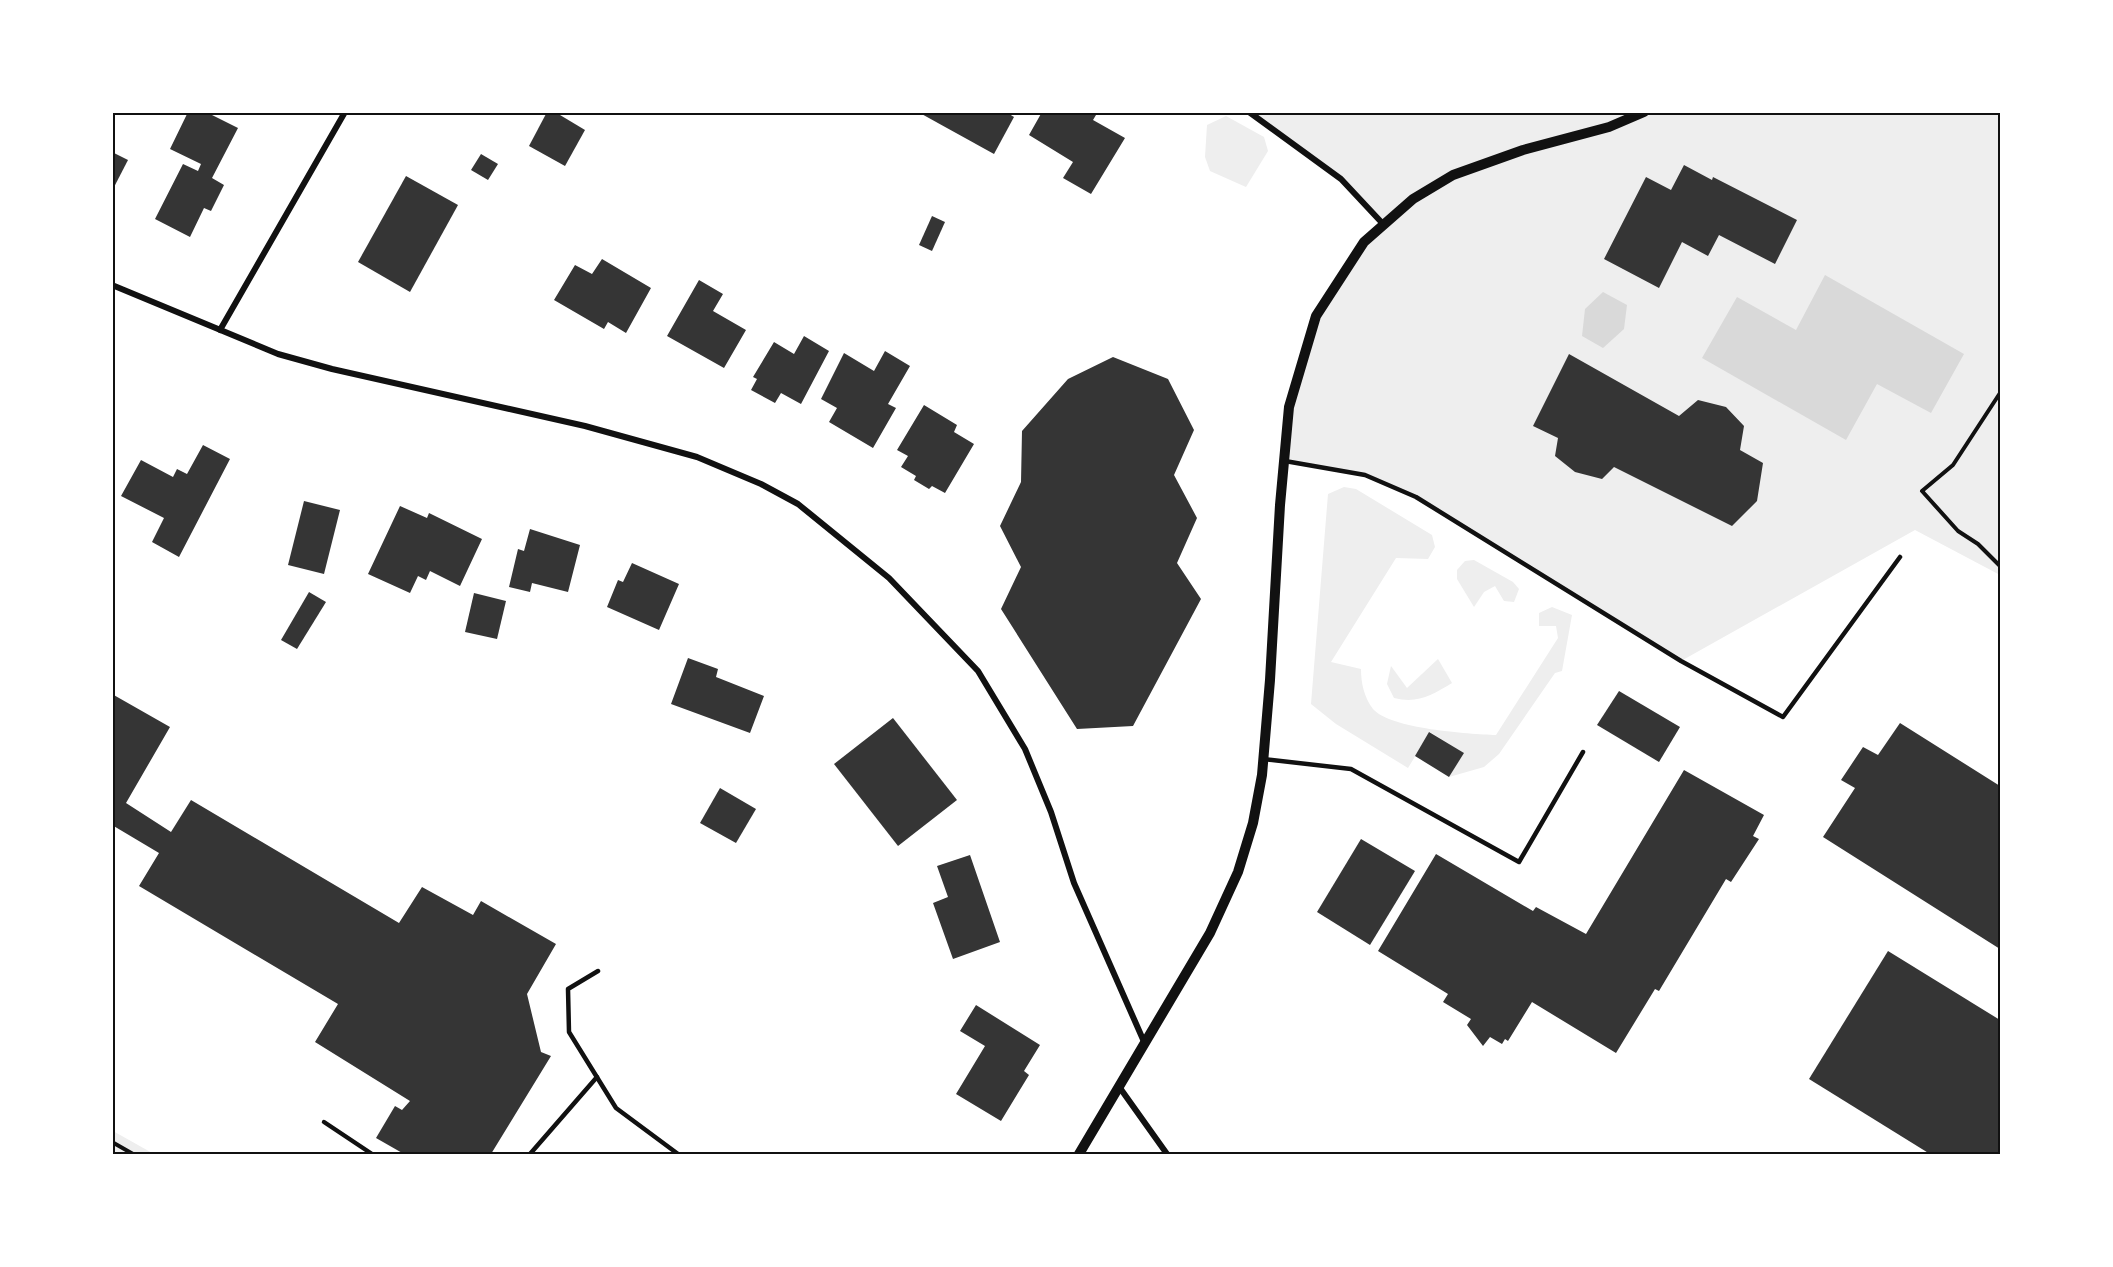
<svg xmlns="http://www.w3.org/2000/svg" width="2113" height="1267" viewBox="0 0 2113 1267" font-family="'Varela Round',sans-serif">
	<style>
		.green { fill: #eee }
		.water { fill: #d9d9d9 }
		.building { fill: #353535 }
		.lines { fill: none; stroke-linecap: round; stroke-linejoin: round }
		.path { stroke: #111; stroke-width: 4 }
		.service { stroke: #111; stroke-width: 4.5 }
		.minor { stroke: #111; stroke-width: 6 }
		.tertiary { stroke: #111; stroke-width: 10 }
		.neatline { fill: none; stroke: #111; stroke-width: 2 }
	</style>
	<rect width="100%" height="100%" fill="#fff"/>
	<g class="green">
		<polygon points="1249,113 2000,113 2000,575 1915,530 1681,661 1416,497 1365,475 1285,461 1289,407 1330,292 1383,225 1348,185"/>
		<polygon points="1226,116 1264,137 1268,151 1246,187 1210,171 1205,157 1207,125"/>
		<path d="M1344 487 1356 489 1432 535 1435 547 1428 559 1396 558 1331 662 1361 669C1361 683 1364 697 1373 709 1390 729 1469 734 1496 735L1558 638 1556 626H1539V613L1552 607 1572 615 1562 671 1555 673 1499 754 1484 767 1449 777 1464 753 1430 732 1408 768 1336 724 1311 704 1328 494Z"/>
		<polygon points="1474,560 1513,582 1519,589 1514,602 1504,601 1495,586 1484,592 1474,607 1457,579 1457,570 1465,561"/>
		<path d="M1438 659 1452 683C1432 695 1418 704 1394 698L1387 684 1391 666 1407 688Z"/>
		<polygon points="113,1131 154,1154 113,1154"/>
	</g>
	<g class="water">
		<polygon points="1825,275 1964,354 1931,413 1877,384 1846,440 1702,358 1737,297 1796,330"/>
		<polygon points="1603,292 1627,305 1624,329 1603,348 1582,336 1585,309"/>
	</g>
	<g class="building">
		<polygon points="188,112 206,112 238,128 212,178 224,185 211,211 204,208 190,237 155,219 183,164 198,171 201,164 170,149"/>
		<polygon points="547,112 555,112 585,130 565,166 529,146"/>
		<polygon points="918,112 1006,112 1014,117 994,154"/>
		<polygon points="1042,112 1092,112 1096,115 1093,120 1125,138 1091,194 1063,178 1073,162 1029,135"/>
		<polygon points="112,152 128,160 112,191"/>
		<polygon points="481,154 498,164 488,180 471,170"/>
		<polygon points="1684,165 1712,180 1713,177 1797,220 1775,264 1719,235 1708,256 1682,242 1659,288 1604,259 1646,177 1671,190"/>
		<polygon points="406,176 458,205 410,292 358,262"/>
		<polygon points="932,216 945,222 932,251 919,245"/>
		<polygon points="602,259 651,288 626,333 608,322 604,329 554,300 575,265 592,274"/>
		<polygon points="699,280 723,294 713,311 746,330 724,368 667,336"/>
		<polygon points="804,336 829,351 801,404 781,393 775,403 751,390 757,379 753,377 774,342 794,354"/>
		<polygon points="885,351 910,366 888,404 896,408 873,448 829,422 837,408 821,399 844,353 874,371"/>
		<polygon points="1569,354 1679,416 1698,400 1726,407 1744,426 1740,450 1763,463 1757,501 1732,526 1614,467 1602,479 1575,472 1555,456 1558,438 1533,426"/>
		<polygon points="1113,357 1168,379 1194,430 1174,475 1197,518 1177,563 1201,599 1133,726 1077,729 1001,609 1021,567 1000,526 1021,482 1022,431 1068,379"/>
		<polygon points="924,405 957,425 954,432 974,444 945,493 932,486 929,489 914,480 916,476 901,467 908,456 897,450"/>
		<polygon points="203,445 230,459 179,557 152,542 164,518 121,496 141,460 173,477 177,469 187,474"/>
		<polygon points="304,501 340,510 324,574 288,565"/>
		<polygon points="400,506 427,518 429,513 482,539 460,586 430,571 426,580 418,576 410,593 368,574"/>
		<polygon points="530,529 580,545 568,592 532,583 530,592 509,587 518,549 524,551"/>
		<polygon points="632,563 679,584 659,630 607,607 618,580 623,582"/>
		<polygon points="309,592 326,602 297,649 281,640"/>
		<polygon points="474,593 506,601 497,639 465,632"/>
		<polygon points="688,658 718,669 716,677 764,696 750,733 671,704"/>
		<polygon points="1619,691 1680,727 1659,762 1597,725"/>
		<polygon points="112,694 170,727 126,803 171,832 191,800 399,923 422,887 473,915 481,901 556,944 527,994 541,1052 551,1056 491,1154 404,1154 376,1138 395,1106 402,1110 410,1101 315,1042 338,1004 139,886 159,853 112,825"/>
		<polygon points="893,718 957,800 898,846 834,764"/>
		<polygon points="1900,723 2000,786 2000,949 1823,837 1855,788 1841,780 1863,747 1878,755"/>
		<polygon points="1429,732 1464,753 1449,777 1415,756"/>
		<polygon points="1684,770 1764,815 1753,836 1759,839 1731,882 1726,879 1659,991 1655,989 1616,1053 1532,1002 1508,1041 1505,1039 1502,1044 1490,1037 1483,1046 1467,1025 1471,1019 1443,1002 1448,994 1378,951 1436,854 1533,911 1536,907 1586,934"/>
		<polygon points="720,788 756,809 736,843 700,823"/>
		<polygon points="1361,839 1415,871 1370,945 1317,912"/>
		<polygon points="970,855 1000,942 953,959 933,903 948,897 937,866"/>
		<polygon points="1888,951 2000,1020 2000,1154 1930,1154 1809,1079"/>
		<polygon points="976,1005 1040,1045 1024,1071 1029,1075 1001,1121 956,1094 985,1046 960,1031"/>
	</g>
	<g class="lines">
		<g class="path">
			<polyline points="2000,393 1953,465 1922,491 1958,531 1978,544 2000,566"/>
			<polyline points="112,1142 133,1154"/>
		</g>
		<g class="service">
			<polyline points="1285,461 1365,475 1416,497 1681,661 1783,717 1900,557"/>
			<polyline points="1263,759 1351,769 1519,862 1583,752"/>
			<polyline points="598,971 568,989 569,1032 616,1108 678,1154"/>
			<polyline points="324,1122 372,1154"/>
			<polyline points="530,1154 597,1077"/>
		</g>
		<g class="minor">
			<polyline points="1249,112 1341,179 1384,225"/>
			<polyline points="112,285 278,354 332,369 585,426 697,457 761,484 798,504 889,578 978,671 1025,749 1051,812 1074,883 1145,1044"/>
			<polyline points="220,330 345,112"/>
			<polyline points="1120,1088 1167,1154"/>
		</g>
		<polyline class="tertiary" points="1079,1154 1210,933 1238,872 1253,823 1262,775 1270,680 1280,505 1289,407 1316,316 1364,242 1413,199 1453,175 1523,150 1609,127 1644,112"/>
	</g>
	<rect width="2113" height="1267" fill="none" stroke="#ffffff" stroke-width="228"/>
	<rect x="114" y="114" width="1885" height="1039" class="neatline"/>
</svg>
